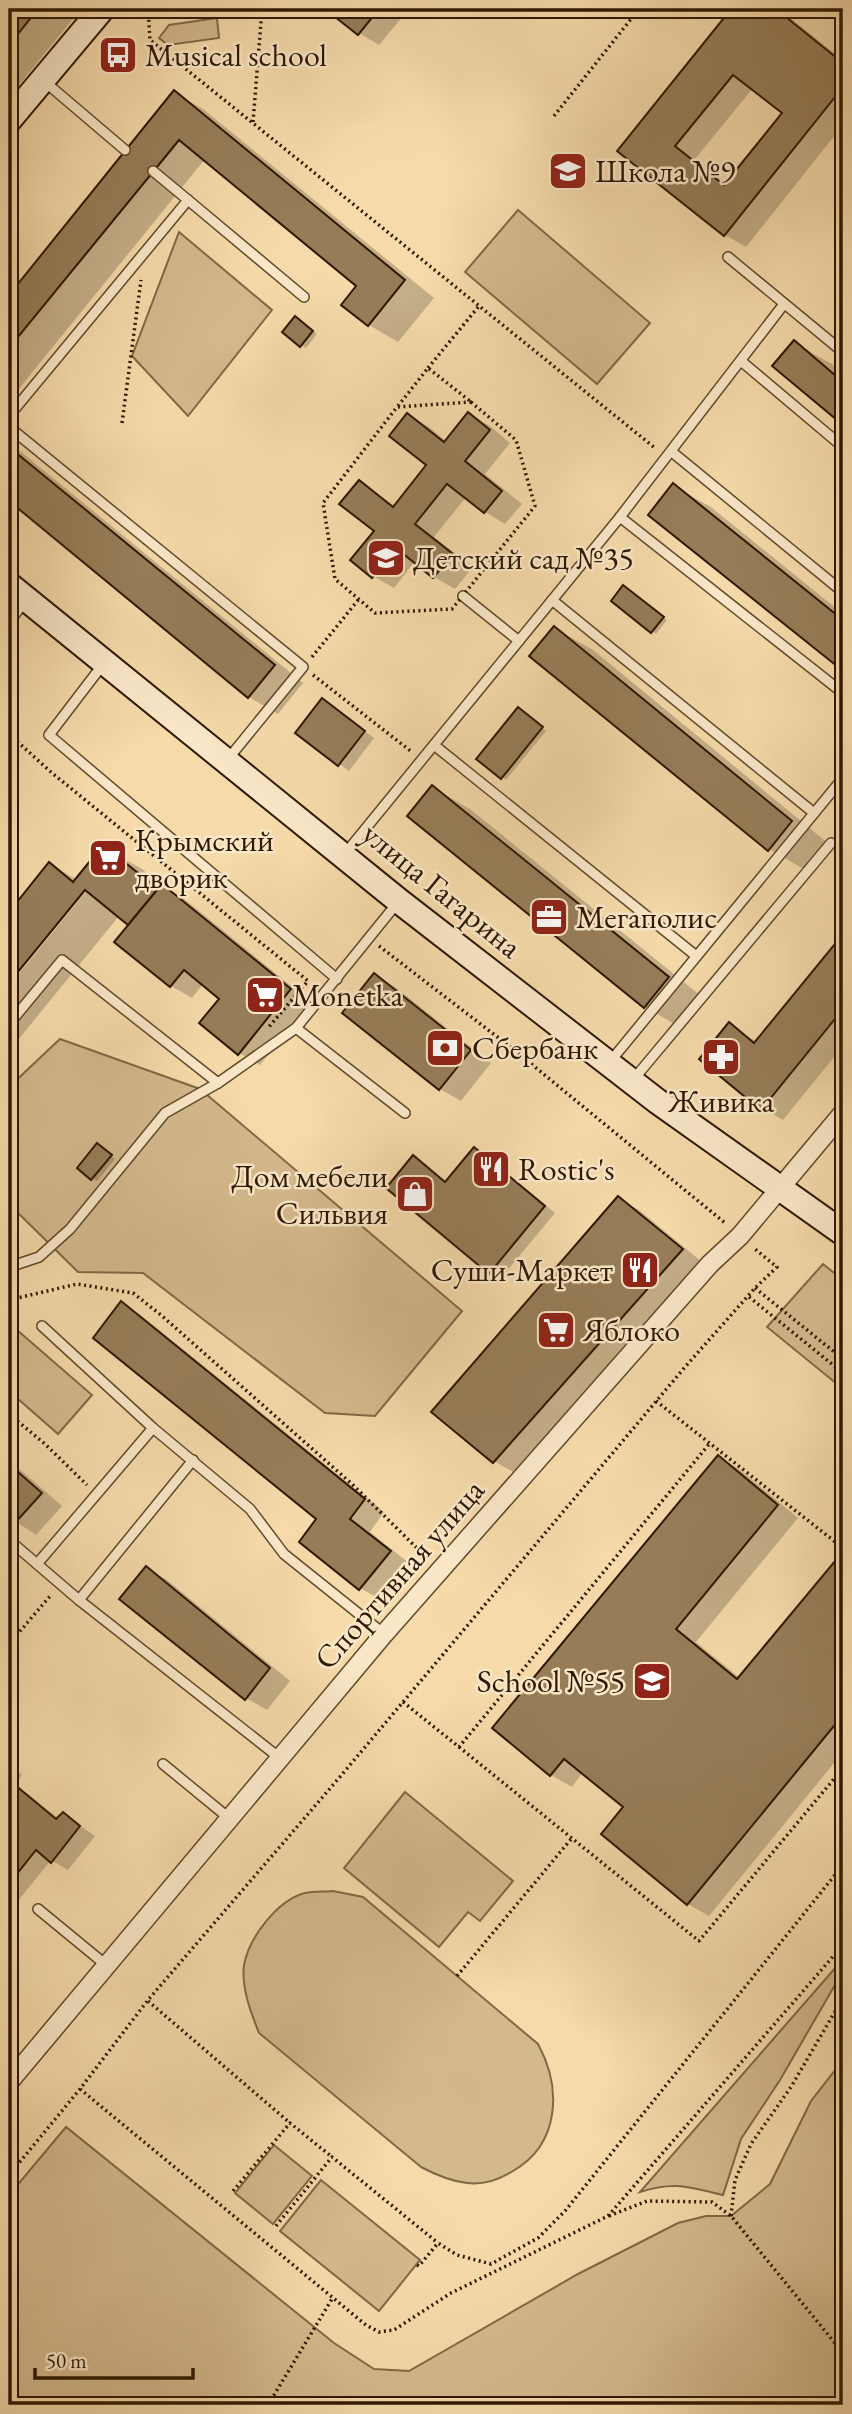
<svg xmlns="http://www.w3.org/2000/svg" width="852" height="2414" viewBox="0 0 852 2414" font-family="'EB Garamond',serif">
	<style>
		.green { fill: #d4b98d; stroke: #816846; stroke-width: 2 }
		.shadow { fill: #0003; fill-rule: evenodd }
		.building { fill: #967d58; stroke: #2e1800; stroke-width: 2; fill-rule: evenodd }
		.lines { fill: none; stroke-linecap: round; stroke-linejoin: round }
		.lane-casing { stroke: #60482a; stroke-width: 12 }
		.street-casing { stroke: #60482a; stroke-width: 21 }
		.secondary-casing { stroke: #2e1800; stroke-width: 28 }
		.path { stroke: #2e1800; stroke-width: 3.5; stroke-dasharray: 2 3.5; stroke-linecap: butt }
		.lane { stroke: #f9e7c8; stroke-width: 9 }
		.street { stroke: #f9e7c8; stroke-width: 18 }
		.secondary { stroke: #f9e7c8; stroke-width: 24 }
		.labels { text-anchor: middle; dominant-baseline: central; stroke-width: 5; stroke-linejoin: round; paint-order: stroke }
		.poi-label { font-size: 32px; fill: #2e1800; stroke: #f9e7c8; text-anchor: start }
		.street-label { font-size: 32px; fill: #2e1800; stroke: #f9e7c8 }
	</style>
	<rect width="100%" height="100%" fill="#f6daaa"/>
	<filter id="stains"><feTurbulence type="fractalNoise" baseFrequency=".00286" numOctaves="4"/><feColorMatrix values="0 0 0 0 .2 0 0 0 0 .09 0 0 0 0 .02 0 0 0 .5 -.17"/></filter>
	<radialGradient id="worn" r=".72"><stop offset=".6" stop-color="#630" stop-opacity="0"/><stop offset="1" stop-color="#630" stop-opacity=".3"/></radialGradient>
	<g class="green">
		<polygon points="217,18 219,38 168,45 159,38 169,25"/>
		<polygon points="518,210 650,323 597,384 465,272"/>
		<polygon points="179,232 272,310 188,416 132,356"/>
		<polygon points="60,1039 200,1089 462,1311 375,1416 325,1413 143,1273 78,1272 9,1204 9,1087"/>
		<polygon points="823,1264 843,1280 843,1319 835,1313 843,1321 843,1389 767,1327"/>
		<polygon points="9,1323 92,1395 58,1434 9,1391"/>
		<polygon points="405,1792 513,1881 480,1921 468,1912 439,1947 344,1868"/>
		<path d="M333 1891 363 1897 538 2044C562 2088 560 2144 513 2171 500 2179 483 2185 467 2183 450 2181 436 2175 421 2167L259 2033C251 2013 241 1987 244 1965 249 1937 278 1900 305 1893 314 1891 324 1892 333 1891Z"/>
		<path d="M843 1959V1971L780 2080 741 2139 723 2195C688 2187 675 2181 640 2192Z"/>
		<polygon points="843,2060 843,2405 9,2405 9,2195 66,2127 334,2343 374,2369 409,2371 578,2274 678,2223 706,2216 731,2216 770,2184 811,2101"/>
		<polygon points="274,2145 312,2176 273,2224 235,2193"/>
		<polygon points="321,2180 420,2260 379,2311 280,2231"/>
	</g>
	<g class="shadow">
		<polygon points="9,9 81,9 9,97"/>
		<polygon points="328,9 409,9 379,45 359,33"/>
		<path d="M733 9H779L843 60V125L746 247 725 235 620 151ZM753 88 784 113 726 185 695 159Z"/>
		<polygon points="174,93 203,109 434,298 398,342 369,325 359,285 205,159 9,401 9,297"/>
		<polygon points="300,320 317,334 306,348 301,345"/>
		<polygon points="794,343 832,364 843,374 843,423 775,366"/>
		<polygon points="469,414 490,426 510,443 485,474 522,504 505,524 485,512 466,497 434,537 473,567 455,589 434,577 415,561 394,588 373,576 376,531 359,482 395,506 428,465 408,415 429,427 447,442"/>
		<polygon points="9,442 303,683 278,714 249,697 9,498"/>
		<polygon points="673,486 711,507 843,614 843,669 650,514"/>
		<polygon points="628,590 667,620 656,634 652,631"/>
		<polygon points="554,628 593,650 829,844 807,871 769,849"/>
		<polygon points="323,700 374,738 349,771 298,733"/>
		<polygon points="523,712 546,731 506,780 502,777"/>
		<polygon points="432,787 470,809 706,1000 683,1029 645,1007 409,816"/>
		<polygon points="103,847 142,869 162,886 183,898 311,1002 260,1065 239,1053 221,999 203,984 192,998 171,986 131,925 119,916 9,1051 9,986 92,884 89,882 9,980 9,914 50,864 77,880"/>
		<polygon points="843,937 843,1046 783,1120 762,1108 729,1025 757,1042"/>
		<polygon points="374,975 395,987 491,1063 461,1101 440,1089 345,1013"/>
		<polygon points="102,1148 115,1159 97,1181 92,1178"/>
		<polygon points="474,1149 485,1155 555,1213 501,1278 490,1273 388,1188 413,1157 447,1182"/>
		<polygon points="618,1198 639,1210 702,1262 515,1473 494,1461"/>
		<polygon points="122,1304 142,1316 384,1512 370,1532 410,1564 381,1600 360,1588 318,1519"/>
		<polygon points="718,1457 739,1469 798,1518 696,1642 740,1678 841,1557 843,1558 843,1752 709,1916 688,1904 626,1807 583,1772 572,1787 551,1775 494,1728"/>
		<polygon points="9,1460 62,1506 36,1535 9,1517"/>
		<polygon points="146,1568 167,1580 290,1681 267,1710 246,1698"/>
		<polygon points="9,1764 22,1775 15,1784 59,1819 63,1814 95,1836 68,1870 51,1860 9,1912"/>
		<polygon points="9,1924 19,1932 9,1944"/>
	</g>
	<g class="building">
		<polygon points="9,9 38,9 9,45"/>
		<polygon points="325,9 379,9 358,35"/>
		<path d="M731 9H776L843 63V87L724 236 617 151ZM733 75 782 113 724 185 675 146Z"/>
		<polygon points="174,90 405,280 368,326 341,305 356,286 179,140 9,348 9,295"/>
		<polygon points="295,316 313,331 300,347 282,332"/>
		<polygon points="794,340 843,382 843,425 772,366"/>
		<polygon points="468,412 490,430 465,461 502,491 484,513 447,484 415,524 453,554 433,578 396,548 372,578 350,560 374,531 339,504 359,480 393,507 426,465 389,436 407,413 444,442"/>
		<polygon points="9,447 275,665 248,698 9,501"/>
		<polygon points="673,483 843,620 843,671 648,515"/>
		<polygon points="623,585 664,617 651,633 611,601"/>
		<polygon points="554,626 792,821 768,851 529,656"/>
		<polygon points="322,698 365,731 338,766 295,733"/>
		<polygon points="518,707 543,727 501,779 476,759"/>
		<polygon points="432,785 669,977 644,1008 407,816"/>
		<polygon points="103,845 158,889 128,925 85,890 9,983 9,912 49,862 73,882"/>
		<polygon points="162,884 291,989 238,1055 199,1023 219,999 184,970 170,987 114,942"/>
		<polygon points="843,934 843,1009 761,1110 699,1059 729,1022 754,1043"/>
		<polygon points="374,973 471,1050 439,1090 342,1013"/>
		<polygon points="97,1143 112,1155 91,1180 77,1168"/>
		<polygon points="474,1147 545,1206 489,1274 386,1188 413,1155 445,1182"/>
		<polygon points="618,1196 683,1249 493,1463 431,1412"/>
		<polygon points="121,1301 365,1499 350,1519 391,1551 359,1590 299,1542 316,1519 93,1338"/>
		<polygon points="718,1455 778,1505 676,1629 737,1679 840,1555 843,1557 843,1715 687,1905 601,1834 623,1807 564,1759 550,1776 492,1728"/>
		<polygon points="9,1464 42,1493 14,1524 9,1519"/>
		<polygon points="146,1566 270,1668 245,1700 119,1599"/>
		<polygon points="9,1780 56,1819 63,1812 80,1826 51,1863 36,1850 9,1884"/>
	</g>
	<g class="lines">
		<g class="lane-casing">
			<g id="lane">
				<polyline points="44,81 125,150"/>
				<polyline points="153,171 188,200"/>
				<polyline points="728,257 843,352"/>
				<polyline points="741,361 843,447"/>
				<polyline points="9,416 188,200 304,297"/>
				<polyline points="9,427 303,667 228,759"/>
				<polyline points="672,452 843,592"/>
				<polyline points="620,517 843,693"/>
				<polyline points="463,596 519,641"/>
				<polyline points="552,600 814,813"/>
				<polyline points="9,622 25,601"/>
				<polyline points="104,663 49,735 337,979"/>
				<polyline points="434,745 695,955"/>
				<polyline points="344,855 620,517 784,304"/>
				<polyline points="9,1024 62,960 218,1083"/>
				<polyline points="296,1028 405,1113"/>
				<polyline points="609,1063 843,778"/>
				<polyline points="633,1080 831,843"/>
				<polyline points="9,1267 39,1257 70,1229 165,1113 218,1083 296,1028 398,902"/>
				<polyline points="42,1326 153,1428 250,1509 284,1554 384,1634"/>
				<polyline points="9,1540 79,1600 281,1759"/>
				<polyline points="37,1564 153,1428"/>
				<polyline points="79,1600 193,1460"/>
				<polyline points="163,1764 230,1819"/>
				<polyline points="38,1909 106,1965"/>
			</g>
		</g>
		<g class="street-casing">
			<polyline id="street" points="9,2082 384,1634 710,1264 740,1236 843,1113"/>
		</g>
		<g class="secondary-casing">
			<g id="secondary">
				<polyline points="9,120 102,9"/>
				<polyline points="9,585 399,901 657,1101 843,1233"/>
			</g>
		</g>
		<g class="path">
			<polyline points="148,9 150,40 655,448"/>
			<polyline points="118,55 129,65"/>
			<polyline points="554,116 639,9"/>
			<polyline points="253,122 262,9"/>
			<polyline points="428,368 479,306"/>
			<polygon points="471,402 516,440 535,506 452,609 375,613 335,579 323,503 397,407"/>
			<polyline points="398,406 428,368 470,401"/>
			<polyline points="122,423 141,280"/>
			<polyline points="312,657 359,599"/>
			<polyline points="313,675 412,752"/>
			<polyline points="9,734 52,773 308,981 268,1028"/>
			<polyline points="379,946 513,1049 725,1223"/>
			<polyline points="755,1288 843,1359"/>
			<polyline points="749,1297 843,1373"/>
			<polyline points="9,1300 77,1284 133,1293 161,1315 352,1484 427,1558"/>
			<polyline points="656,1401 843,1548"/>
			<polyline points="9,1414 45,1444 87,1485"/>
			<polyline points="9,1644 51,1595"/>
			<polyline points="403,1702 459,1747 710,1443"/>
			<polyline points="459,1747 699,1941 843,1768"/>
			<polyline points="457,1976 572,1838"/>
			<polyline points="148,2001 290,2123"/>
			<polyline points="80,2089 366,2325 379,2332 394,2330 451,2293 608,2216 843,1945"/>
			<polyline points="9,2175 80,2089 148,2000 339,1778 685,1367 755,1288 777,1267 755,1249"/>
			<polyline points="233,2191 290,2123 332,2157"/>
			<polyline points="609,2216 647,2201 712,2202 731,2216 843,2353"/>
			<polyline points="731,2216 735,2180 751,2144 791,2087 843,1998"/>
			<polyline points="276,2226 332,2157 438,2243"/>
			<polyline points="417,2265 419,2266 438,2243 457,2255 491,2264 538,2238 565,2211 843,1865"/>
			<polyline points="268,2405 332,2299"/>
		</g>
		<use href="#lane" class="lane"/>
		<use href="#street" class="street"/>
		<use href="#secondary" class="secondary"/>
	</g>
	<defs>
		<g id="bus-square" transform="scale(2.0125)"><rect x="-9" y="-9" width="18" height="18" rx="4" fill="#8f2418" stroke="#f9e7c8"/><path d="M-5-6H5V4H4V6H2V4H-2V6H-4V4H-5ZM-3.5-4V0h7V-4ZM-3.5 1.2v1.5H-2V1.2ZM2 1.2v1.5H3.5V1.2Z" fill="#fff"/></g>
		<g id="school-square" transform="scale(2.0125)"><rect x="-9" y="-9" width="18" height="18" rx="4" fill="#8f2418" stroke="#f9e7c8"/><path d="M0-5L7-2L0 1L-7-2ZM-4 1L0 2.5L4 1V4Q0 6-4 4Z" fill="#fff"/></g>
		<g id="supermarket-square" transform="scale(2.0125)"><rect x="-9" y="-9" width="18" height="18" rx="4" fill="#8f2418" stroke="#f9e7c8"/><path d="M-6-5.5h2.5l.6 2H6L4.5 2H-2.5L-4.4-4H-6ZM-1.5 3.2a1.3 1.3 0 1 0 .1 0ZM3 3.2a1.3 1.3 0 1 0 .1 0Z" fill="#fff"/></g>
		<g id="office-square" transform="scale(2.0125)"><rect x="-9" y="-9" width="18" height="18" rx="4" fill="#8f2418" stroke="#f9e7c8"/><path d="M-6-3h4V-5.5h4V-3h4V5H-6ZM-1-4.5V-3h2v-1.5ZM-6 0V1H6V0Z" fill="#fff"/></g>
		<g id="bank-square" transform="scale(2.0125)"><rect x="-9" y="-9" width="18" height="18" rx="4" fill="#8f2418" stroke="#f9e7c8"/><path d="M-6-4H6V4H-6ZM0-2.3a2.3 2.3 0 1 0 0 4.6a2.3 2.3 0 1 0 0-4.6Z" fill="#fff"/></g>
		<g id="pharmacy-square" transform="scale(2.0125)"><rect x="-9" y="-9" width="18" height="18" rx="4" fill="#8f2418" stroke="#f9e7c8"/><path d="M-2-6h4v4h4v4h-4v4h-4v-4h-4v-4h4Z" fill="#fff"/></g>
		<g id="restaurant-square" transform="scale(2.0125)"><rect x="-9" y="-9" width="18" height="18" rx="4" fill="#8f2418" stroke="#f9e7c8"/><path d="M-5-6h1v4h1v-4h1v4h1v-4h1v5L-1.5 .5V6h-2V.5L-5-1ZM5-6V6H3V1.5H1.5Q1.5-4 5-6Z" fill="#fff"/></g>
		<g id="shop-square" transform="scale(2.0125)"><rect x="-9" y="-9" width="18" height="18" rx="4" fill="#8f2418" stroke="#f9e7c8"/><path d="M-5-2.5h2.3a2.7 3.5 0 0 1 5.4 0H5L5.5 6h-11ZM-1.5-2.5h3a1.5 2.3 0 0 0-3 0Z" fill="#fff"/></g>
	</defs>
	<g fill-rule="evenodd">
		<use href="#bus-square" x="118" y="55"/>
		<use href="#school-square" x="568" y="171"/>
		<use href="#school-square" x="386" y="558"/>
		<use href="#supermarket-square" x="108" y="858"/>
		<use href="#office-square" x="549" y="917"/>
		<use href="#supermarket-square" x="265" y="995"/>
		<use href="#bank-square" x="445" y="1048"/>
		<use href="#pharmacy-square" x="721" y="1057"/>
		<use href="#restaurant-square" x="491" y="1169"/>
		<use href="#shop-square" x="415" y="1194"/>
		<use href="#restaurant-square" x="640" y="1270"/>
		<use href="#supermarket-square" x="556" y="1330"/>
		<use href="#school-square" x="652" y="1681"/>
	</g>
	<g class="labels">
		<g class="poi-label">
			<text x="145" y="55">Musical school</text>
			<text x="595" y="171">Школа №9</text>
			<text x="413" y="558">Детский сад №35</text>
			<text x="135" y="840">Крымский<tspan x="135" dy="37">дворик</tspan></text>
			<text x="576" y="917">Мегаполис</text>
			<text x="292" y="995">Monetka</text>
			<text x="472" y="1048">Сбербанк</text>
			<text x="721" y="1101" text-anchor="middle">Живика</text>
			<text x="518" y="1169">Rostic's</text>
			<text x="388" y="1176" text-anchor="end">Дом мебели<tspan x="388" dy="37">Сильвия</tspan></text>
			<text x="613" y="1270" text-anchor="end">Суши-Маркет</text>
			<text x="583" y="1330">Яблоко</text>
			<text x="625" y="1681" text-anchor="end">School №55</text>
		</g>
		<g class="street-label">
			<text transform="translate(442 890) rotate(39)">улица Гагарина</text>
			<text transform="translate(399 1574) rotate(-49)">Спортивная улица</text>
		</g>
	</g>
	<rect width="852" height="2414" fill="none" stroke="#f6daaa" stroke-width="35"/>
	<rect x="10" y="10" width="831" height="2393" fill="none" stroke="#2e1800" stroke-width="3.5"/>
	<rect x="18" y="18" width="817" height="2379" fill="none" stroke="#2e1800" stroke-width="2"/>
	<path d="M35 2368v10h158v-10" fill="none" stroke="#2e1800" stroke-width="3.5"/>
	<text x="46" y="2368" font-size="21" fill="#2e1800" stroke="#f9e7c8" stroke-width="5" paint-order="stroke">50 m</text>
	<rect width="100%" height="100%" filter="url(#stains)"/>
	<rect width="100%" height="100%" fill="url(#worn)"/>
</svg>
